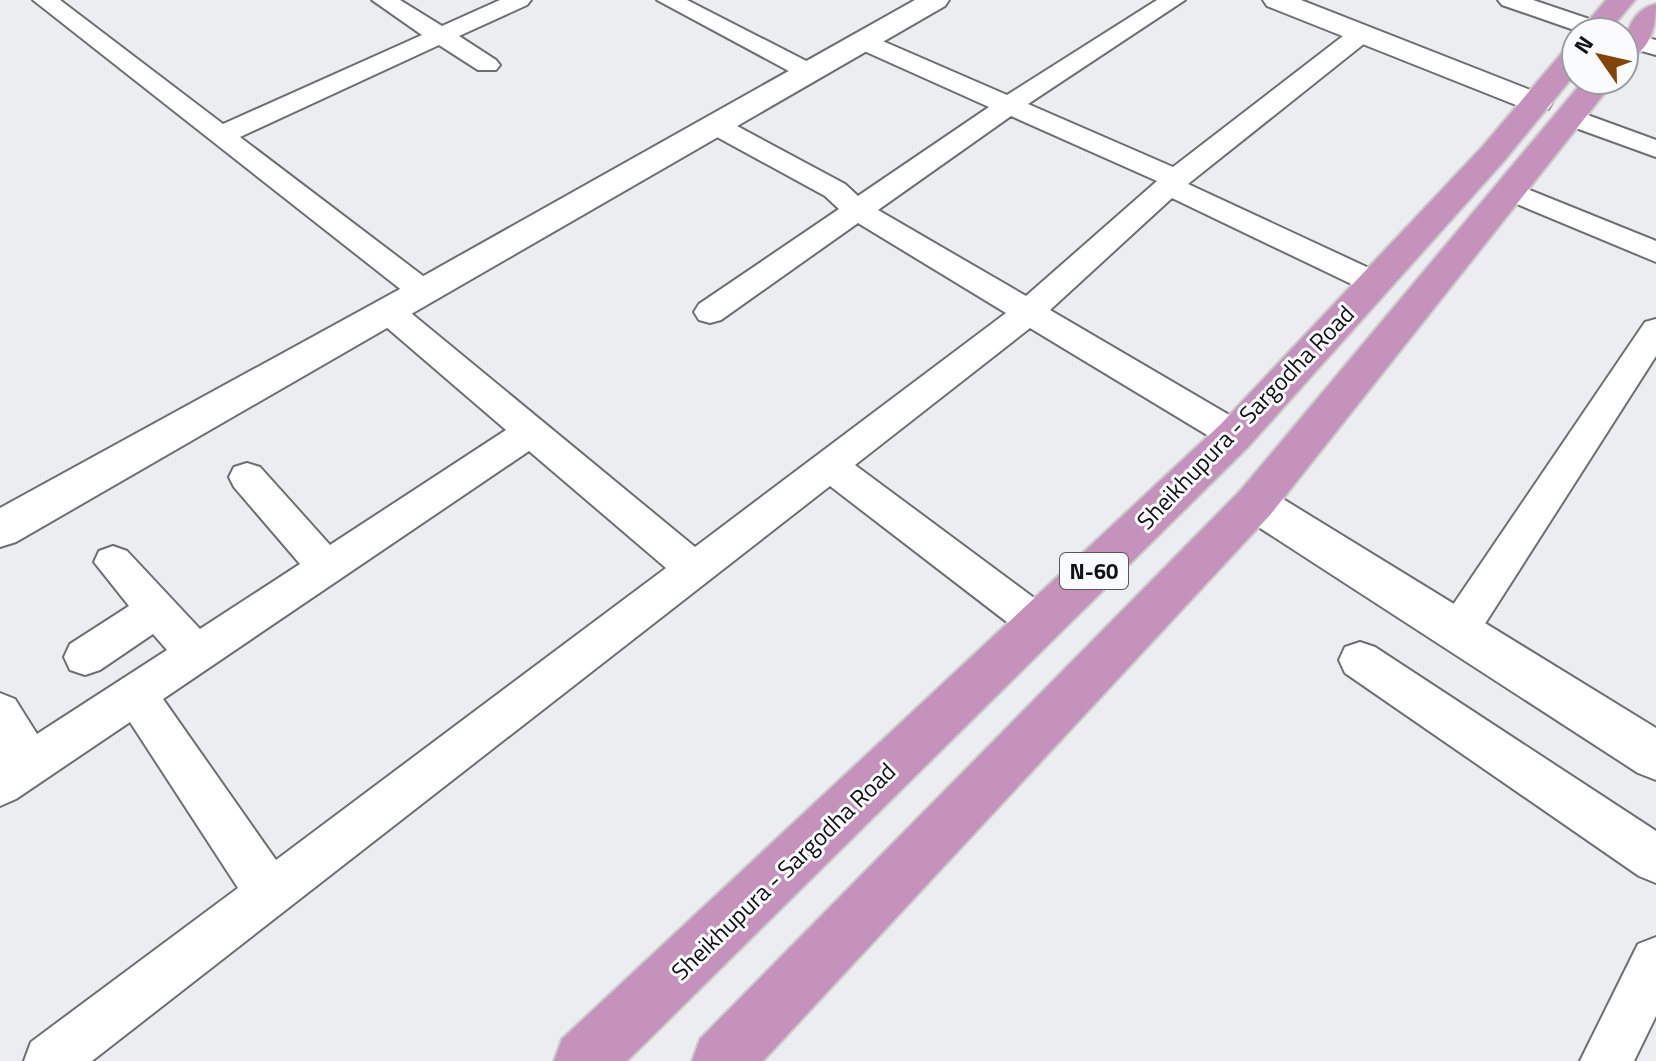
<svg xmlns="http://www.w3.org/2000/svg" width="1656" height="1061" viewBox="0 0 1656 1061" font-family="'Titillium Web',sans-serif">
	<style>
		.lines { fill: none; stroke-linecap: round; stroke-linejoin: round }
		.minor-casing { stroke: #6d6e72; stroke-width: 4 }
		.tertiary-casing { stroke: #6d6e72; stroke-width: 4 }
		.trunk-casing { stroke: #cbcbcb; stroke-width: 4 }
		.minor { fill: #fff; fill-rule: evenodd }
		.tertiary { fill: #fff; fill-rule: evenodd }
		.trunk { fill: #c492bb; fill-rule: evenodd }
		.labels { text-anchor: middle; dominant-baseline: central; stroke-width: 6; stroke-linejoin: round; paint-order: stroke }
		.shield { fill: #f9fbff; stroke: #57575a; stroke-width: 2 }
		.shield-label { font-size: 22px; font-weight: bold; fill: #111113 }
		.street-label { font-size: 24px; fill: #111113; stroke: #f9fbff }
	</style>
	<rect width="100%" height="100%" fill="#ebedf1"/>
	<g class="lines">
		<g class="minor-casing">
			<g id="minor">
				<polygon points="33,0 60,0 223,124 422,35 372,0 400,0 442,26 500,0 531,0 527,5 459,36 496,60 500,65 496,70 478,70 439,45 240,137 435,285 440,292 435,299 424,303 413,299"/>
				<polygon points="657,0 687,0 818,67 822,72 818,77 800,77"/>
				<path d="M1157 0H1185L1028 104 1173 167 1352 29H1370L1373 34 1370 39 1188 184 1386 276 1391 283 1386 290 1375 293 1364 290 1172 198 1050 310 1248 426 1253 435 1248 444 1235 448 1222 444 1030 328 855 465 1053 612 1059 624 1053 636 1039 642 1025 636 830 486 92 1061H24L31 1042 238 888 130 722 16 799 0 806V693L15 699 37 734 167 650 153 634 100 670 85 675 70 670 64 657 70 644 129 606 94 562 99 551 113 546 127 551 200 629 300 564 234 487 229 477 234 467 247 463 260 467 330 545 506 430 378 320 373 312 378 304 389 301 400 304 695 547 1006 313 858 223 721 320 710 323 699 320 694 312 699 304 839 209 825 196 706 131 702 125 706 119H724L845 184 858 196 989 107 853 46 850 41 853 36H871L1007 95ZM1011 116 1157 181 1026 296 878 210ZM529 451 666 568 276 860 163 699Z"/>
				<polygon points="1498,0 1533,0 1604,24 1607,29 1580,32 1502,5"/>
				<polygon points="1632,34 1656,40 1656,55 1624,46 1624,36"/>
				<polygon points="1571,109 1656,140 1656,157 1562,123 1558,117 1562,111"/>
				<polygon points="1510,182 1656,241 1656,262 1500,197 1496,191 1500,185"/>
				<polygon points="1656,319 1656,356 1472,644 1458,649 1444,644 1438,631 1444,618 1645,322"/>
				<polygon points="1360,642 1375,647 1656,831 1656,883 1639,876 1345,673 1339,660 1345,647"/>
				<polygon points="1656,937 1656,1016 1634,1061 1580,1061 1638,944"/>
			</g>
		</g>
		<g class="tertiary-casing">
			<g id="tertiary">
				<polygon points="915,0 949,0 945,6 16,542 0,547 0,508 411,283"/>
				<polygon points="1263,0 1301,0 1548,97 1552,103 1548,109 1526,109 1267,6"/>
				<polygon points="1255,486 1270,491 1656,728 1656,780 1638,773 1240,515 1233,503 1240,491"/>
			</g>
		</g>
		<g class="trunk-casing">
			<g id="trunk">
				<polygon points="1606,0 1635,0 1608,32 1579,32"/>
				<path d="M1656 4C1656 27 1650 53 1624 60 1624 36 1630 10 1656 4Z"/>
				<polygon points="1576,45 1576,73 1504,161 1249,446 627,1061 554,1061 562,1039 1221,424 1482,147 1566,48"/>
				<polygon points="1584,80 1615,80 1270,515 763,1061 692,1061 700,1039 1240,491"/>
			</g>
		</g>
		<use href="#minor" class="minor"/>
		<use href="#tertiary" class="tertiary"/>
		<use href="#trunk" class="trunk"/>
	</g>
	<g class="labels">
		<rect class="shield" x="1060" y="553" width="68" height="36" rx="6"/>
		<g class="shield-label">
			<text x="1094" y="571">N-60</text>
		</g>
		<g class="street-label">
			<text transform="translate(1245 417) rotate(-46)">Sheikhupura - Sargodha Road</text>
			<text transform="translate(783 871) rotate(-44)">Sheikhupura - Sargodha Road</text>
		</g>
	</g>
	<g transform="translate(1600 56) rotate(304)"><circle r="38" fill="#f9fbff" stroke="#9c9da1" stroke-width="2"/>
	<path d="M0-6L14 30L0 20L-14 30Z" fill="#834406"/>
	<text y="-12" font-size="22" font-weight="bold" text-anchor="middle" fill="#111113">N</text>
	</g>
</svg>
